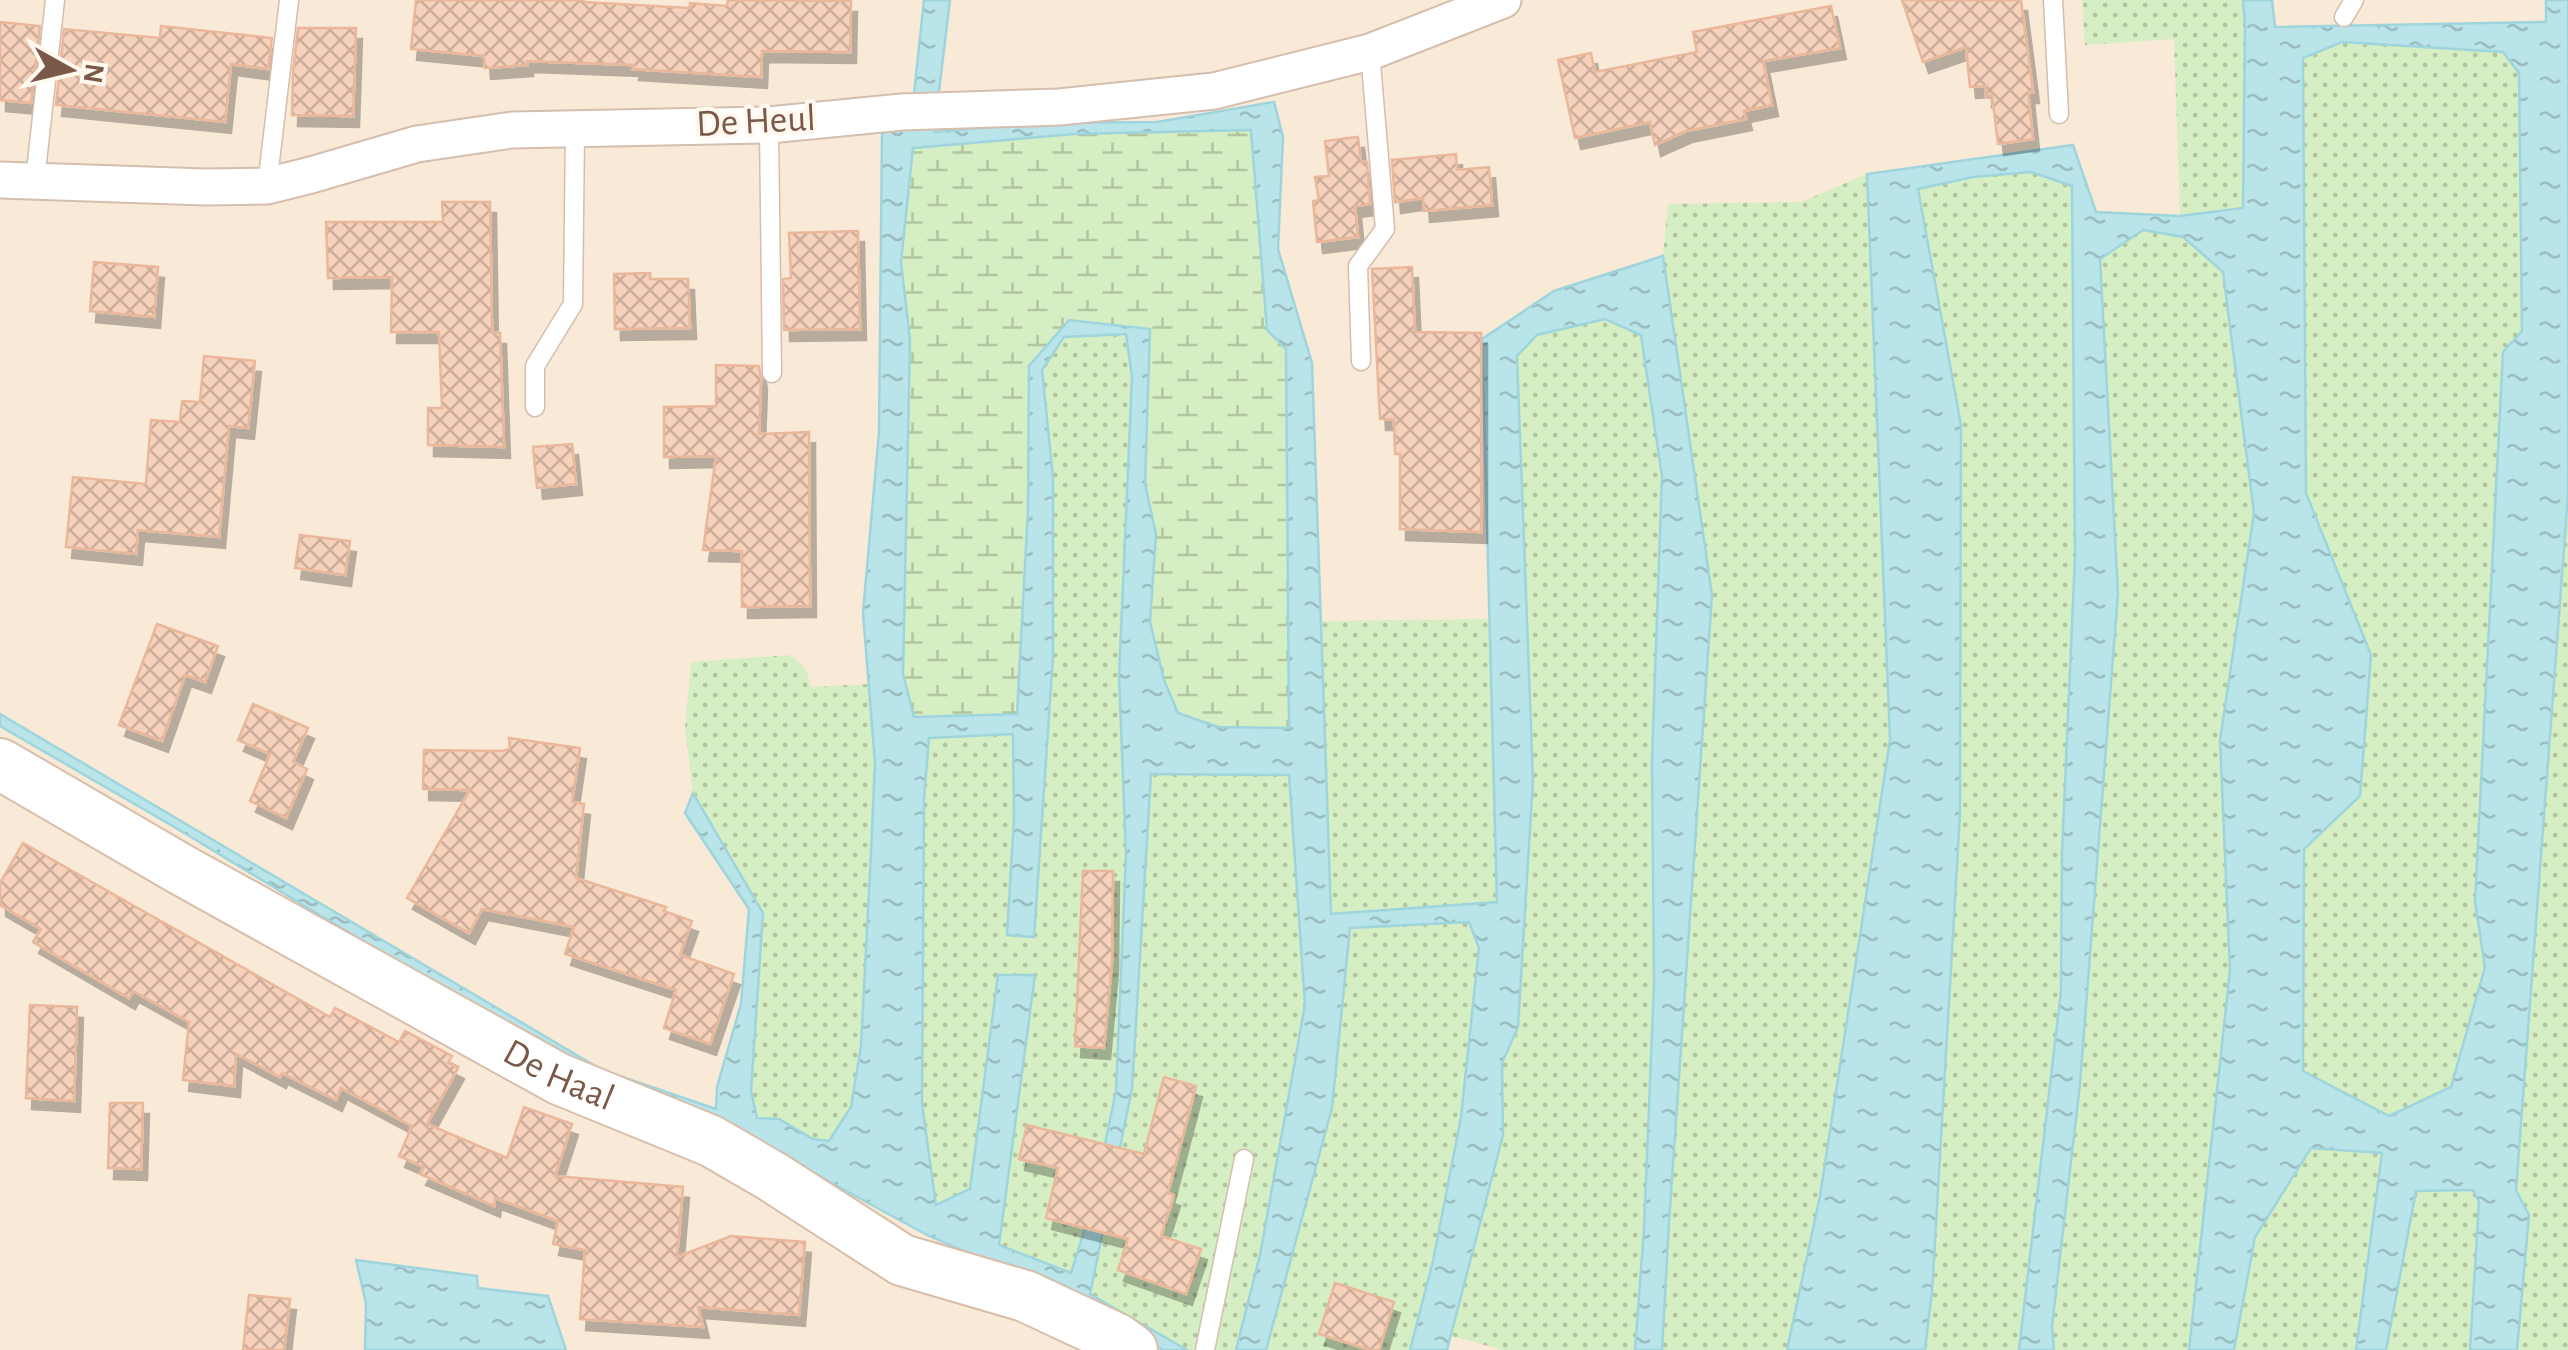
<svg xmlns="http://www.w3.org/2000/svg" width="2568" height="1350" viewBox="0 0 2568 1350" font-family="'Alegreya Sans',sans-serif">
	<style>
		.residential { fill: #f9e9d7 }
		.grass { fill: url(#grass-dots) }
		.wetland { fill: url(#wetland-marsh) }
		.water { fill: url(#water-ripples); stroke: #9ed5dd; stroke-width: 2.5; fill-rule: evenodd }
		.building { fill: url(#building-cross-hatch); stroke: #ebb79b; stroke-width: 2.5; filter: url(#shadow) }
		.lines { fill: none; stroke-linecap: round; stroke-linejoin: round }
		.lane-casing { stroke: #d4beae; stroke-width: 21 }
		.street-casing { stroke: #d4beae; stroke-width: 39 }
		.secondary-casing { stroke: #d8beaa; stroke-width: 54 }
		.lane { stroke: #fff; stroke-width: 18 }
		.street { stroke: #fff; stroke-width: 35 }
		.secondary { stroke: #fff; stroke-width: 50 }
		.labels { text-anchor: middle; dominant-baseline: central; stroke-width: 8; stroke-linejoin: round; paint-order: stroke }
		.street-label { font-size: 38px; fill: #7b5948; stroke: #fff8ef }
	</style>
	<defs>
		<pattern id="grass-dots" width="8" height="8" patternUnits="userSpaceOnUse" patternTransform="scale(2.5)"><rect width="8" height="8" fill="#d6eec3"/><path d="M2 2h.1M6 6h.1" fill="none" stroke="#b3c4a0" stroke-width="1.8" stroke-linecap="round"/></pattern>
		<pattern id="wetland-marsh" width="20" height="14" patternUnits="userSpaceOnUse" patternTransform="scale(2.5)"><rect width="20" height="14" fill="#d6eec3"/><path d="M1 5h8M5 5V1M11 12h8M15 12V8" fill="none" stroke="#b3c4a0"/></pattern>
		<pattern id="water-ripples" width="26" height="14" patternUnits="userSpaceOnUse" patternTransform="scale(2.5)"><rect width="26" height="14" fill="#b9e4ea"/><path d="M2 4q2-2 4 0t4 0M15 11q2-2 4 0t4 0" fill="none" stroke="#9bbcc0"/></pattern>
		<pattern id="building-cross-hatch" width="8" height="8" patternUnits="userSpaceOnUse" patternTransform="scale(2.5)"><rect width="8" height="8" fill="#f6d2bc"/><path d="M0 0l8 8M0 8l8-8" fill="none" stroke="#ccad9b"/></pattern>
		<filter id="shadow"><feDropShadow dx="6" dy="11" stdDeviation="0" flood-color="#0004"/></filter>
	</defs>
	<rect width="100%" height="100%" fill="#fef5e7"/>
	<g class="residential">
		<polygon points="0,0 2549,0 2520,180 1627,395 1411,1350 566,1350 547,1296 478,1288 478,1276 357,1260 366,1303 365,1350 0,1350"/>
		<polygon points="1451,1336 1503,1350 1447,1350"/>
	</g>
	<g class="grass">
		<polygon points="2082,0 2243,0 2245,27 2243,208 2180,216 2174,39 2085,45"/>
		<polygon points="2342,42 2503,52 2519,73 2522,332 2503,353 2475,902 2485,967 2451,1087 2389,1116 2303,1071 2304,849 2360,796 2371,655 2306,493 2303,58"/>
		<polygon points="2031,172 2072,186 2075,556 2062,852 2061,991 2019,1350 1925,1350 1932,1292 1960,814 1961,425 1918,189 1973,177"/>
		<polygon points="1867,174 1890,740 1820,1196 1787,1350 1662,1350 1669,1223 1712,595 1663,256 1668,204 1801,202"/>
		<polygon points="2143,230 2183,237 2223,272 2254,512 2220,740 2230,970 2189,1350 2054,1350 2052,1326 2080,1084 2118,593 2100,258"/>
		<polygon points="1605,319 1641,335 1662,476 1652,760 1654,984 1644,1229 1635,1350 1503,1350 1451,1336 1503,1135 1502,1063 1518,1027 1533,780 1517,356 1537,335"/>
		<polygon points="1127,334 1132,377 1119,677 1126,855 1116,1091 1100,1168 1099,1183 1071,1273 999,1246 1035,976 998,976 970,1190 935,1205 922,1104 924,798 929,739 1013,734 1014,818 1007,934 1034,937 1053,657 1053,477 1042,370 1064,337"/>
		<polygon points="2568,495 2568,1350 2517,1350 2529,1215 2516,1191"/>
		<polygon points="1489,619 1498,903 1330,914 1321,621"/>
		<path d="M789 655C804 664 808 671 811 687L869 684 875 763 861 1046 851 1107 829 1141 813 1139 779 1119 757 1118 751 1091 763 913 693 793 685 728 691 662Z"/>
		<polygon points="1151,773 1289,775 1305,1005 1260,1255 1236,1350 1187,1350 1090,1294 1132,1089"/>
		<polygon points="1470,922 1479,948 1461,1117 1433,1261 1410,1350 1266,1350 1332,1108 1350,928"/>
		<polygon points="2311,1148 2382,1153 2356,1350 2234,1350 2255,1237"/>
		<polygon points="2474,1190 2479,1202 2470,1350 2386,1350 2416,1191"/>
	</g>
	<polygon class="wetland" points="1251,129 1267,330 1286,348 1289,728 1218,727 1177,713 1164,680 1150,622 1156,534 1145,484 1150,330 1069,320 1029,367 1028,509 1017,714 914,717 903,674 910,340 901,262 913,148 1075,134"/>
	<g class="water">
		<path d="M924 0H950L934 132 1040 123 1157 122 1274 102 1283 137 1278 249 1312 363 1331 914 1497 902 1482 339 1554 291 1663 256 1712 595 1669 1223 1662 1350H1635L1644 1229 1654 984 1652 760 1662 476 1641 335 1605 319 1537 335 1517 356 1533 780 1518 1027 1502 1063 1503 1135 1447 1350H1410L1433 1261 1461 1117 1479 948 1469 922 1350 928 1332 1108 1266 1350H1236L1260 1255 1305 1005 1289 775 1151 774 1132 1089 1090 1294 1187 1350H1163L1107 1314 927 1235 712 1118 623 1088 379 951 176 828 0 726V714L602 1070 716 1109 717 1087 741 1004 749 909 685 813 693 793 763 913 751 1091 757 1118 779 1119 813 1139 829 1141 851 1107 861 1046 871 853 875 763 863 613 879 432 882 133 911 123ZM1251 130 1267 330 1286 349 1289 728 1218 727 1178 713 1164 680 1150 622 1156 534 1145 484 1150 329 1069 320 1029 366 1028 509 1017 714 914 717 903 674 910 340 901 262 913 148 1075 134ZM1126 334 1132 377 1119 677 1126 855 1116 1091 1100 1168 1099 1183 1071 1273 999 1245 1035 975H998L970 1189 936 1205 922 1104 924 798 929 738 1013 734 1014 818 1007 935 1034 937 1053 657V477L1042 370 1064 337Z"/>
		<path d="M2243 0H2272L2275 27 2546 22V0H2568V495L2516 1190 2529 1215 2517 1350H2470L2479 1202 2473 1190 2416 1191 2386 1350H2356L2382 1153 2311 1148 2255 1237 2234 1350H2189L2230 970 2220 740 2254 513 2223 272 2183 237 2143 230 2100 259 2118 593 2080 1084 2052 1326 2054 1350H2019L2061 991 2062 852 2075 556 2072 186 2031 172 1973 177 1918 189 1961 425 1960 814 1932 1292 1925 1350H1787L1820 1196 1890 740 1867 174 2073 145 2096 212 2180 216 2243 208 2245 27ZM2342 42 2503 52 2519 73 2522 331 2503 352 2475 902 2485 967 2451 1087 2389 1116 2303 1071 2304 849 2360 796 2371 655 2306 493 2303 58Z"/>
		<polygon points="356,1260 477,1276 478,1288 548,1296 566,1350 365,1350 366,1303"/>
	</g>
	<g class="building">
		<polygon points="416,0 584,0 584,2 690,8 690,3 727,6 728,0 851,1 850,52 762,51 761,77 633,69 634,65 527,61 527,65 485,68 484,56 411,49"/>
		<polygon points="1902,0 2021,0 2033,92 2028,92 2033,139 1998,144 1992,95 1986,96 1986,86 1970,87 1966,47 1923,62"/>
		<polygon points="1831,6 1840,48 1763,61 1772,105 1744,111 1746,119 1686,131 1655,145 1650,122 1575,138 1558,60 1591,53 1595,72 1697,52 1693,32"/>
		<polygon points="0,22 40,26 31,103 0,100"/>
		<polygon points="161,26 272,38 268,69 231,64 225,122 56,105 64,29 160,38"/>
		<polygon points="298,28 356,28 353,116 292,115 293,72"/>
		<polygon points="1358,137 1361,162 1367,162 1370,204 1355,206 1358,237 1317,242 1313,201 1319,200 1315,177 1329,176 1325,141"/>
		<polygon points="1456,154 1457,170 1489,167 1492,205 1424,211 1423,198 1395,202 1392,160"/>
		<polygon points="442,202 490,202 492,333 500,333 504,447 428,445 428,408 442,408 439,332 391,332 392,277 328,278 326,222 443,222"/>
		<polygon points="858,231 860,329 784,330 783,279 791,278 789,233"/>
		<polygon points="94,262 158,267 154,317 90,311"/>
		<polygon points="1412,267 1415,332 1481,333 1481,532 1400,529 1400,454 1395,454 1394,419 1380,419 1372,269"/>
		<polygon points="650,273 650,279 688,279 690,328 615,329 614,274"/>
		<polygon points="204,356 255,361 248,428 229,426 219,537 138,530 136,554 66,547 73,477 146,484 151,420 180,422 182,401 200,402"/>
		<polygon points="716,365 759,366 761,379 759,434 809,432 810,606 742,607 742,551 703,550 716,456 664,457 664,407 716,406"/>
		<polygon points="572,444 576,484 537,488 533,447"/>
		<polygon points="300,535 350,541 345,575 295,568"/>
		<polygon points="157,624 218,646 205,682 185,675 162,741 119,725"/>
		<polygon points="253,704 308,728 293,762 307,769 286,818 250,801 270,754 238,740"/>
		<polygon points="509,738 580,748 572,802 584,804 576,878 666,907 664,911 692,921 680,955 734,974 710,1044 664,1028 676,990 565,954 574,927 482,909 469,933 407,898 470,790 423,789 424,750 502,751 510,749"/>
		<polygon points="23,843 330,1017 335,1008 399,1042 405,1031 452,1056 448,1063 458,1068 427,1124 507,1158 524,1107 572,1124 555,1176 683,1187 677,1257 731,1236 805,1242 799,1315 698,1307 703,1327 580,1319 585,1250 553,1244 558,1221 495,1198 494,1206 420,1174 424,1167 399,1156 412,1126 341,1088 336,1100 282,1073 280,1077 236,1054 234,1086 183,1080 189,1022 133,991 129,998 33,942 41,929 0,905 0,883"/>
		<polygon points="1083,871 1113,871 1112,961 1104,1048 1075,1046"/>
		<polygon points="30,1005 77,1007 74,1101 26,1098"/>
		<polygon points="1164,1077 1196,1086 1168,1193 1174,1195 1161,1236 1201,1249 1186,1294 1118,1270 1128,1239 1046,1218 1058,1168 1019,1159 1027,1125 1144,1154"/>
		<polygon points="110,1103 143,1103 141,1169 108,1168"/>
		<polygon points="1335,1283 1394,1302 1379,1350 1370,1350 1319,1334"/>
		<polygon points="249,1295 290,1299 284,1350 243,1350"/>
	</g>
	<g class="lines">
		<g class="lane-casing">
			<g id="lane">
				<polyline points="2053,0 2059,114"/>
				<polyline points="2344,17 2354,0"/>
				<polyline points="769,125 772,373"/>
				<polyline points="35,180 55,0"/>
				<polyline points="267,186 289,0"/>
				<polyline points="1361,361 1358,266 1385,229 1370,52"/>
				<polyline points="535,407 535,366 573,304 575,129"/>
				<polyline points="1205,1350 1244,1159"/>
			</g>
		</g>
		<g class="street-casing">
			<polyline id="street" points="0,180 205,187 267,186 311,175 417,144 512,130 769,125 902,112 1059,107 1214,91 1370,52 1503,0"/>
		</g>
		<g class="secondary-casing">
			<g id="secondary">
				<path id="s1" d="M0 764 182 870 559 1079 711 1141 773 1177 902 1260 1025 1296 1117 1339 1132 1350"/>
			</g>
		</g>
		<use href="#lane" class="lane"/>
		<use href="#street" class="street"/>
		<use href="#secondary" class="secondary"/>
	</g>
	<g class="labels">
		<g class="street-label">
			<text transform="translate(756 122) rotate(-3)">De Heul</text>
			<text stroke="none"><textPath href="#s1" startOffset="640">De Haal</textPath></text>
		</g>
	</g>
	<g transform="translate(70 70) rotate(98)" stroke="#fff8ef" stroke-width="8" paint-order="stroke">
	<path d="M0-8L18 38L0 25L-18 38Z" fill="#7b5948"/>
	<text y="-15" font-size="28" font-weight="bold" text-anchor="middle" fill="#7b5948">N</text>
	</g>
</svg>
